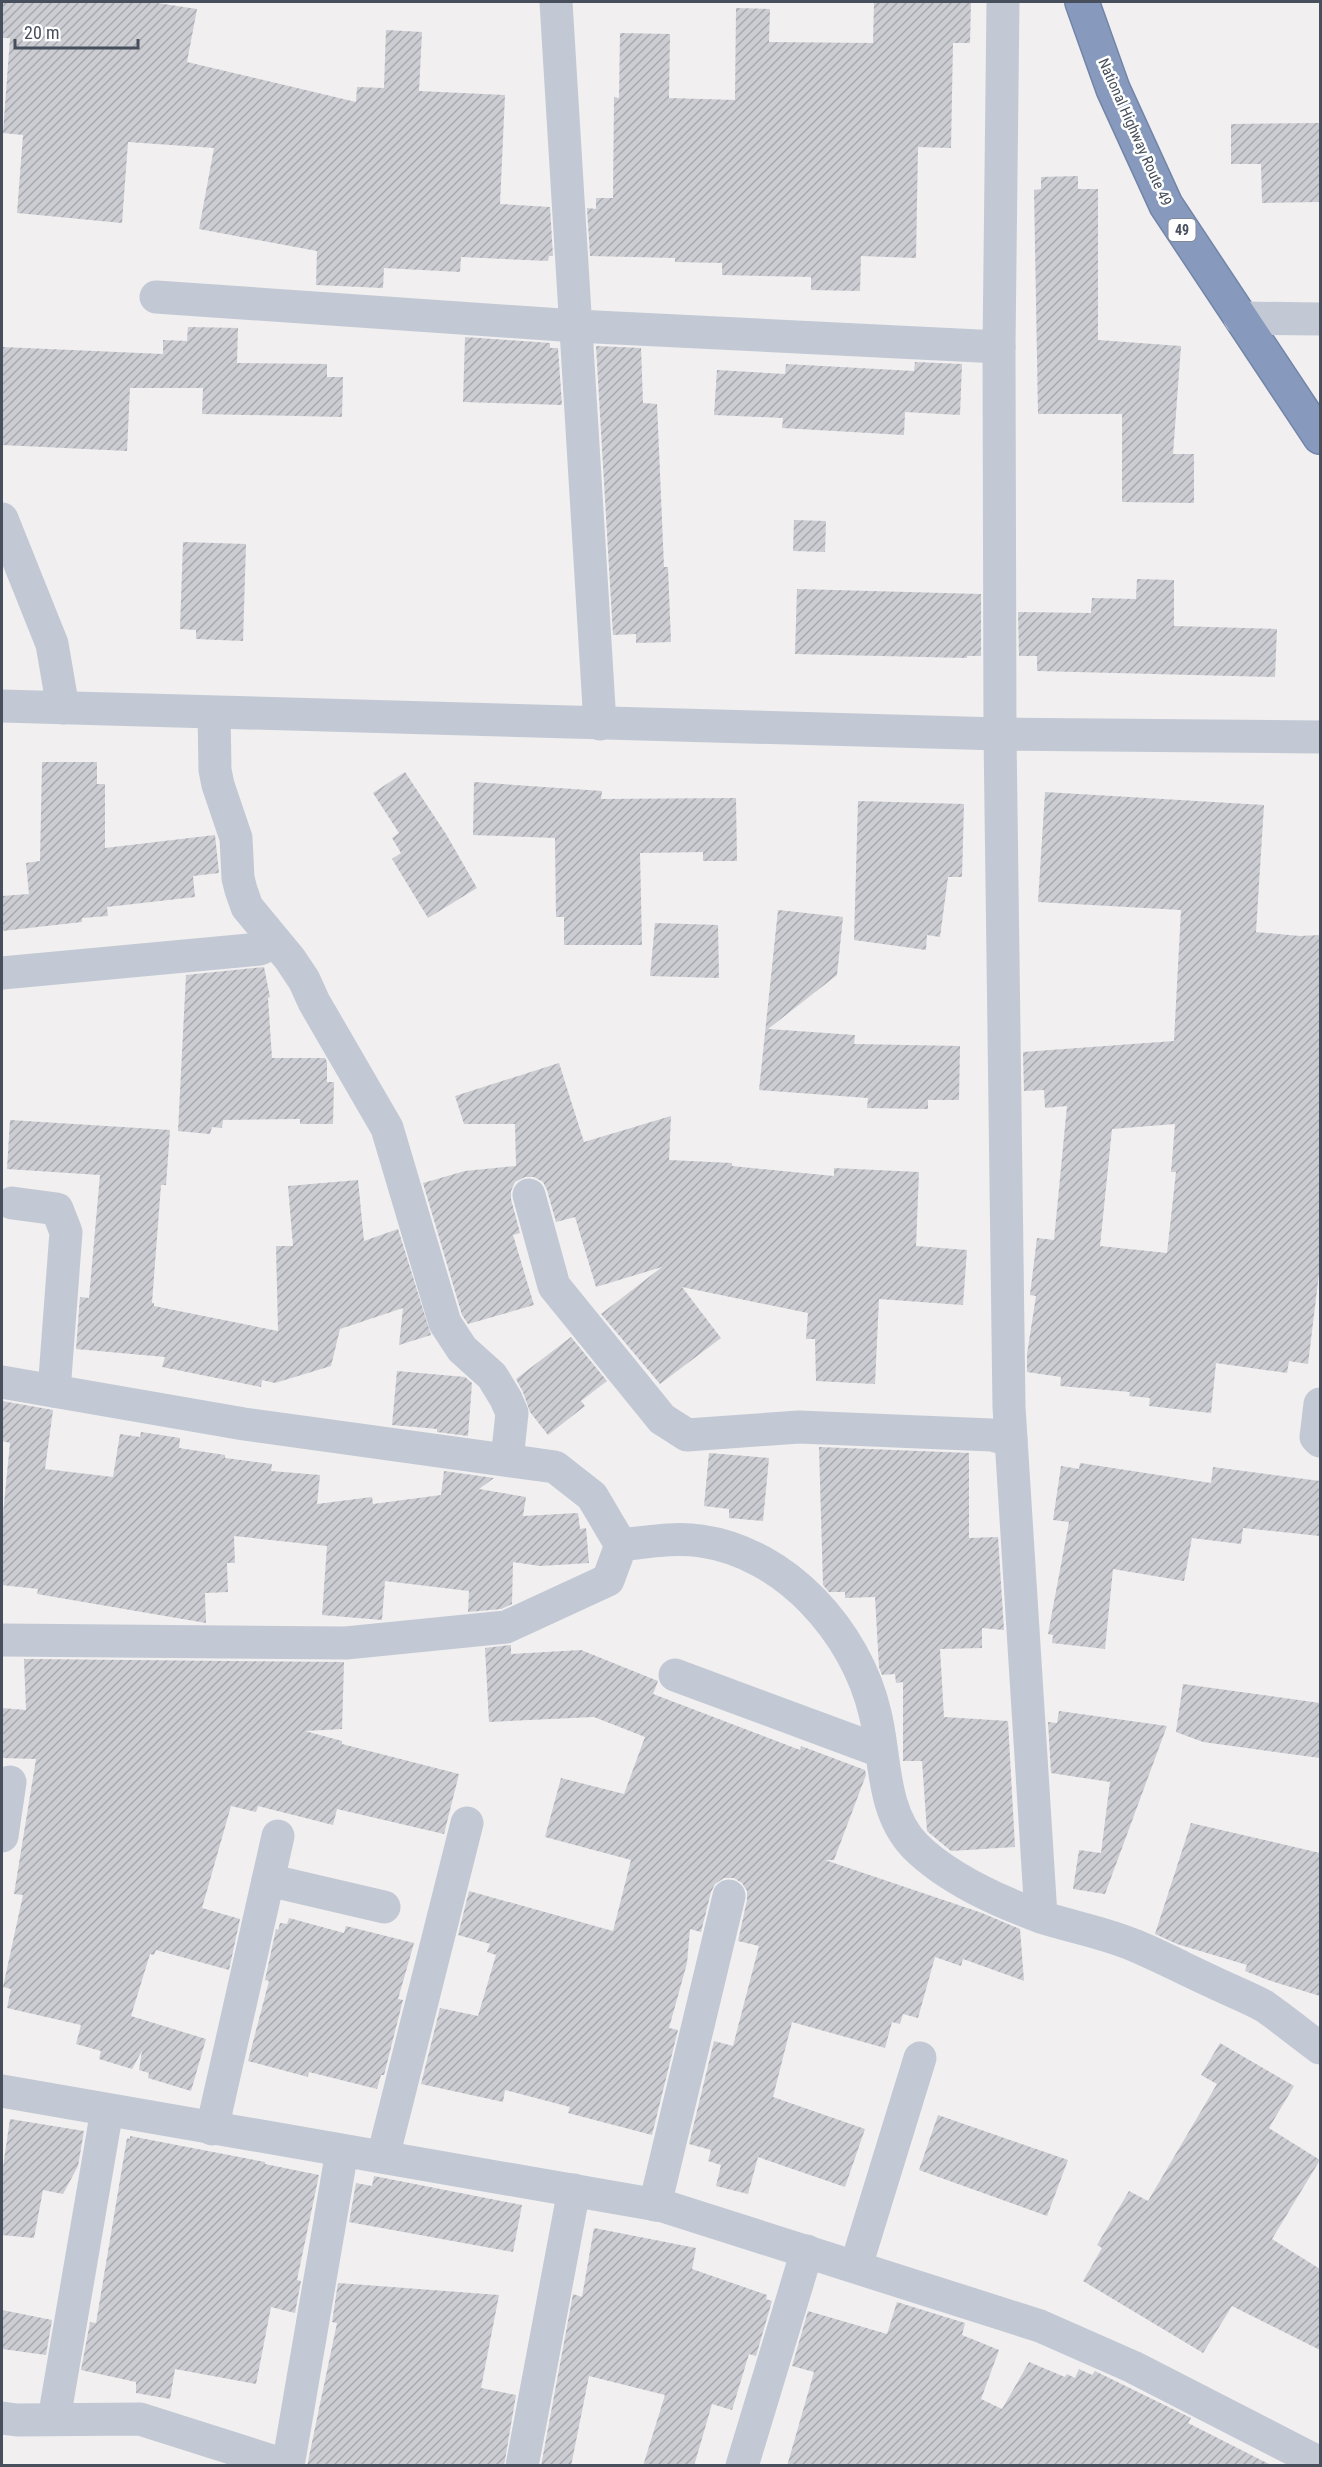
<svg xmlns="http://www.w3.org/2000/svg" width="1322" height="2467" viewBox="0 0 1322 2467" font-family="'Roboto Condensed',sans-serif">
	<style>
		.building { fill: url(#building-hatch); fill-rule: evenodd }
		.lines { fill: none; stroke-linecap: round; stroke-linejoin: round }
		.highway-casing { stroke: #7285a9; stroke-width: 36 }
		.minor { stroke: #c2c9d4; stroke-width: 33 }
		.highway { stroke: #879abd; stroke-width: 33 }
		.labels { text-anchor: middle; dominant-baseline: central; stroke-width: 5; stroke-linejoin: round; paint-order: stroke }
		.shield { fill: #fff; stroke: #7e848d; stroke-width: 1.5 }
		.shield-label { font-size: 14px; font-weight: bold; fill: #474f5c }
		.street-label { font-size: 15px; fill: #474f5c; stroke: #fff }
	</style>
	<defs>
		<pattern id="building-hatch" width="6" height="6" patternUnits="userSpaceOnUse" patternTransform="scale(1.5)"><rect width="6" height="6" fill="#cccdd3"/><path d="M-1 1l2-2M0 6l6-6M5 7l2-2" fill="none" stroke="#a7a9ae"/></pattern>
	</defs>
	<rect width="100%" height="100%" fill="#f1efef"/>
	<g class="building">
		<polygon points="2,2 151,2 197,9 187,62 356,102 357,87 384,88 386,30 422,32 419,91 505,95 500,204 550,207 553,256 549,256 548,261 461,257 460,272 384,268 383,288 316,285 317,251 199,229 214,148 128,142 122,223 17,213 23,135 3,133 10,38 2,38"/>
		<polygon points="874,2 971,2 970,43 953,43 951,148 918,147 916,258 861,256 860,291 811,290 811,277 722,275 722,263 675,262 675,258 590,256 587,208 596,209 596,198 613,198 614,97 619,98 620,33 670,34 669,98 735,100 736,8 770,9 769,42 873,43"/>
		<polygon points="1320,123 1320,202 1262,203 1261,164 1231,164 1231,124"/>
		<polygon points="1078,176 1078,189 1098,189 1098,340 1181,346 1173,454 1194,454 1194,503 1122,502 1122,414 1038,414 1034,190 1041,189 1041,177"/>
		<polygon points="188,327 238,328 237,363 327,364 327,377 343,377 342,417 202,414 203,388 130,388 127,451 2,445 2,347 163,354 163,340 187,341"/>
		<polygon points="465,337 550,343 550,348 558,348 562,405 463,402"/>
		<polygon points="596,346 641,348 643,403 657,404 664,567 668,567 671,642 636,643 636,634 613,635"/>
		<polygon points="915,362 962,364 960,415 905,412 904,435 782,428 783,418 714,415 717,370 785,374 786,364 914,371"/>
		<polygon points="794,520 826,521 825,552 793,551"/>
		<polygon points="183,542 246,544 243,641 196,639 196,630 180,629"/>
		<polygon points="1137,579 1174,580 1174,626 1277,629 1275,677 1037,671 1037,656 1019,656 1018,612 1091,613 1092,598 1136,599"/>
		<polygon points="797,589 981,594 981,656 967,656 967,658 795,654"/>
		<polygon points="42,762 97,762 97,784 105,784 105,848 215,835 219,873 193,876 195,897 107,907 108,916 82,918 82,922 2,931 2,896 29,894 26,863 40,861"/>
		<polygon points="405,772 446,834 477,888 428,918 392,859 401,853 392,838 399,833 373,793"/>
		<polygon points="474,782 602,791 601,799 736,798 737,861 703,861 703,852 640,853 642,945 564,945 564,917 556,917 555,838 473,835"/>
		<path d="M1045 792 1264 805 1256 932 1300 936 1320 935V1266L1308 1364 1289 1361 1287 1373 1216 1363 1211 1413 1149 1406 1150 1398 1129 1396 1130 1392 1060 1386 1061 1377 1027 1372V1354L1036 1296 1030 1295 1037 1238 1054 1240 1067 1106 1045 1108 1044 1090 1024 1091 1023 1052 1174 1041 1181 910 1038 902ZM1175 1124 1171 1172H1176L1167 1253 1100 1246 1112 1129Z"/>
		<polygon points="858,801 964,804 962,877 948,877 940,937 927,935 926,950 854,940"/>
		<polygon points="778,910 843,917 837,975 768,1029 855,1035 854,1044 960,1046 959,1100 928,1100 928,1109 867,1108 868,1098 759,1090"/>
		<polygon points="655,923 718,925 719,978 650,976"/>
		<polygon points="264,967 270,997 268,998 272,1058 325,1058 327,1062 327,1082 334,1082 333,1124 300,1124 300,1119 223,1120 222,1128 212,1127 210,1134 178,1131 186,975"/>
		<polygon points="559,1063 584,1142 671,1116 669,1160 732,1163 732,1166 834,1176 834,1168 919,1172 916,1246 967,1250 963,1305 879,1299 875,1384 816,1381 815,1339 806,1339 808,1313 682,1287 721,1338 660,1384 601,1314 662,1267 596,1287 575,1217 556,1222 547,1190 543,1182 534,1177 525,1177 515,1182 511,1191 511,1199 520,1233 513,1235 534,1305 468,1324 462,1315 423,1183 465,1171 516,1166 515,1124 464,1124 455,1096"/>
		<polygon points="10,1120 170,1130 166,1185 161,1185 152,1303 154,1303 154,1306 278,1331 276,1246 293,1246 288,1186 358,1180 364,1241 398,1229 431,1335 399,1345 403,1308 340,1329 331,1366 275,1383 262,1380 261,1387 162,1367 165,1357 76,1349 80,1297 89,1298 100,1175 7,1169"/>
		<polygon points="571,1337 607,1381 581,1401 585,1406 548,1435 530,1412 523,1392 516,1379"/>
		<polygon points="397,1371 465,1377 472,1383 468,1436 437,1432 437,1429 392,1425"/>
		<polygon points="2,1401 53,1410 45,1469 113,1477 120,1434 140,1437 141,1432 180,1438 179,1448 225,1455 225,1458 272,1464 271,1471 320,1475 317,1504 372,1497 373,1504 441,1495 444,1471 494,1478 479,1489 526,1497 523,1516 578,1513 580,1529 586,1528 589,1563 540,1566 513,1562 512,1604 501,1609 468,1612 469,1591 385,1581 382,1620 322,1615 327,1546 234,1536 235,1563 227,1563 228,1592 205,1593 206,1623 37,1594 38,1589 2,1585 2,1524 10,1443 2,1441"/>
		<polygon points="819,1447 969,1453 969,1538 998,1537 1004,1630 982,1628 982,1648 940,1649 944,1717 1008,1721 1015,1847 951,1851 927,1831 922,1761 903,1761 903,1682 896,1683 895,1674 882,1675 879,1667 875,1597 845,1598 845,1592 829,1592 823,1585"/>
		<polygon points="709,1453 769,1458 763,1521 729,1518 729,1509 704,1506"/>
		<polygon points="1080,1463 1211,1483 1213,1467 1320,1481 1320,1536 1243,1528 1241,1544 1192,1538 1184,1581 1113,1569 1105,1649 1052,1643 1053,1635 1048,1634 1069,1522 1053,1520 1061,1466 1079,1469"/>
		<polygon points="511,1645 511,1654 581,1650 658,1681 653,1694 800,1750 801,1746 865,1770 866,1775 834,1860 825,1860 982,1913 1020,1929 1024,1981 963,1959 961,1966 935,1957 918,2018 903,2014 900,2024 892,2022 885,2048 792,2022 773,2097 865,2129 845,2187 758,2157 748,2194 716,2186 721,2165 708,2161 711,2150 689,2144 714,2041 733,2046 759,1946 738,1941 747,1900 747,1891 742,1883 734,1878 724,1878 715,1884 711,1892 701,1932 690,1929 687,1963 669,2028 678,2030 652,2135 568,2113 570,2107 505,2090 503,2102 421,2084 440,2008 478,2016 496,1955 487,1952 490,1944 458,1935 469,1891 613,1931 631,1860 545,1837 561,1778 624,1794 645,1737 594,1717 489,1722 485,1648"/>
		<polygon points="24,1659 344,1662 342,1729 305,1731 342,1741 342,1744 459,1774 444,1834 337,1809 333,1825 258,1806 256,1812 231,1806 202,1908 240,1919 229,1970 156,1950 154,1955 150,1954 131,2016 206,2039 191,2091 148,2078 149,2073 139,2070 142,2051 132,2069 99,2059 101,2051 76,2044 81,2025 7,2008 11,1989 3,1987 23,1895 14,1894 36,1759 2,1758 2,1708 26,1710"/>
		<polygon points="1183,1684 1320,1703 1320,1758 1203,1742 1176,1732"/>
		<polygon points="1059,1711 1167,1726 1105,1894 1073,1889 1079,1850 1101,1853 1110,1782 1051,1773 1048,1722 1057,1723"/>
		<polygon points="1191,1823 1320,1853 1320,1996 1271,1981 1245,1971 1247,1965 1177,1944 1155,1934"/>
		<polygon points="289,1918 344,1933 346,1926 414,1943 398,1999 403,2000 384,2075 381,2075 377,2089 309,2072 308,2077 248,2061 269,1981 265,1980 276,1929 278,1930 280,1923 287,1924"/>
		<polygon points="1220,2043 1294,2086 1269,2128 1320,2160 1272,2239 1320,2269 1320,2350 1232,2306 1203,2353 1083,2281 1102,2248 1097,2245 1129,2191 1148,2201 1217,2084 1201,2075"/>
		<polygon points="938,2115 1068,2160 1047,2216 919,2170"/>
		<polygon points="10,2119 84,2131 78,2166 63,2194 43,2190 34,2238 2,2235 2,2174"/>
		<polygon points="130,2136 265,2162 265,2164 319,2175 297,2280 301,2281 295,2313 271,2307 256,2384 175,2369 170,2399 136,2393 136,2382 81,2370 90,2322 96,2323 127,2138 130,2139"/>
		<polygon points="374,2176 522,2205 513,2252 349,2222 356,2183 372,2186"/>
		<polygon points="594,2228 696,2248 692,2269 767,2295 766,2299 772,2301 756,2356 749,2354 732,2410 712,2404 694,2466 643,2466 665,2395 589,2376 571,2466 541,2466 573,2294 582,2297"/>
		<polygon points="338,2283 499,2295 481,2388 516,2395 504,2466 307,2466 337,2323 332,2322"/>
		<polygon points="897,2302 965,2323 962,2335 999,2350 981,2399 1002,2409 1029,2362 1065,2377 1067,2374 1075,2378 1079,2369 1092,2375 1095,2371 1191,2418 1188,2423 1273,2466 787,2466 814,2372 792,2366 808,2311 887,2334"/>
		<polygon points="2,2310 52,2320 46,2355 2,2349"/>
	</g>
	<g class="lines">
		<g class="highway-casing">
			<polyline id="highway" points="1082,2 1113,89 1166,205 1320,437"/>
		</g>
		<g class="minor">
			<polyline points="556,2 600,724"/>
			<polyline points="1003,2 999,347 1000,734 1009,1407 1041,1916"/>
			<polyline points="156,297 576,326 999,347"/>
			<polyline points="1240,318 1320,319"/>
			<polyline points="2,519 52,644 63,708"/>
			<polyline points="2,706 1000,734 1320,737"/>
			<polyline points="214,713 215,770 218,785 236,838 238,878 241,890 247,907 290,959 304,980 314,1002 387,1128 445,1323 462,1349 492,1376 506,1399 512,1413 507,1460"/>
			<polyline points="2,973 260,949 274,942"/>
			<polyline points="529,1195 554,1286 662,1419 687,1435 799,1427 992,1435 1011,1440"/>
			<polyline points="12,1203 57,1209 66,1232 54,1391"/>
			<polyline points="2,1382 244,1424 555,1467 592,1496 621,1545"/>
			<polyline points="1320,1404 1316,1437 1320,1441"/>
			<path d="M2 1640 346 1643 506 1627 608 1580 621 1545C648 1542 675 1537 701 1541 786 1553 856 1632 875 1713 886 1757 881 1811 915 1846 948 1879 998 1901 1041 1917 1072 1927 1106 1933 1136 1946 1162 1957 1187 1970 1213 1982 1229 1990 1248 1997 1264 2006 1283 2019 1302 2035 1320 2048"/>
			<polyline points="675,1675 880,1751"/>
			<polyline points="2,1836 10,1782"/>
			<polyline points="268,1880 384,1907"/>
			<polyline points="2,2091 663,2206 1040,2326 1133,2367 1320,2463"/>
			<polyline points="212,2129 278,1836"/>
			<polyline points="383,2157 467,1823"/>
			<polyline points="655,2205 729,1896"/>
			<polyline points="856,2266 920,2058"/>
			<polyline points="2,2418 17,2420 140,2419 288,2466"/>
			<polyline points="54,2419 107,2110"/>
			<polyline points="288,2466 342,2151"/>
			<polyline points="522,2466 574,2190"/>
			<polyline points="742,2466 807,2251"/>
		</g>
		<use href="#highway" class="highway"/>
	</g>
	<g class="labels">
		<rect class="shield" x="1168.5" y="219" width="27" height="22" rx="4.5"/>
		<g class="shield-label">
			<text x="1182" y="230">49</text>
		</g>
		<g class="street-label">
			<text transform="translate(1135 132) rotate(66)">National Highway Route 49</text>
		</g>
	</g>
	<rect width="1322" height="2467" fill="none" stroke="#474f5c" stroke-width="6"/>
	<path d="M15 39v9h123v-9" fill="none" stroke="#474f5c" stroke-width="3"/>
	<text x="24" y="39" font-size="18" fill="#474f5c" stroke="#ffffff" stroke-width="4.5" paint-order="stroke">20 m</text>
</svg>
